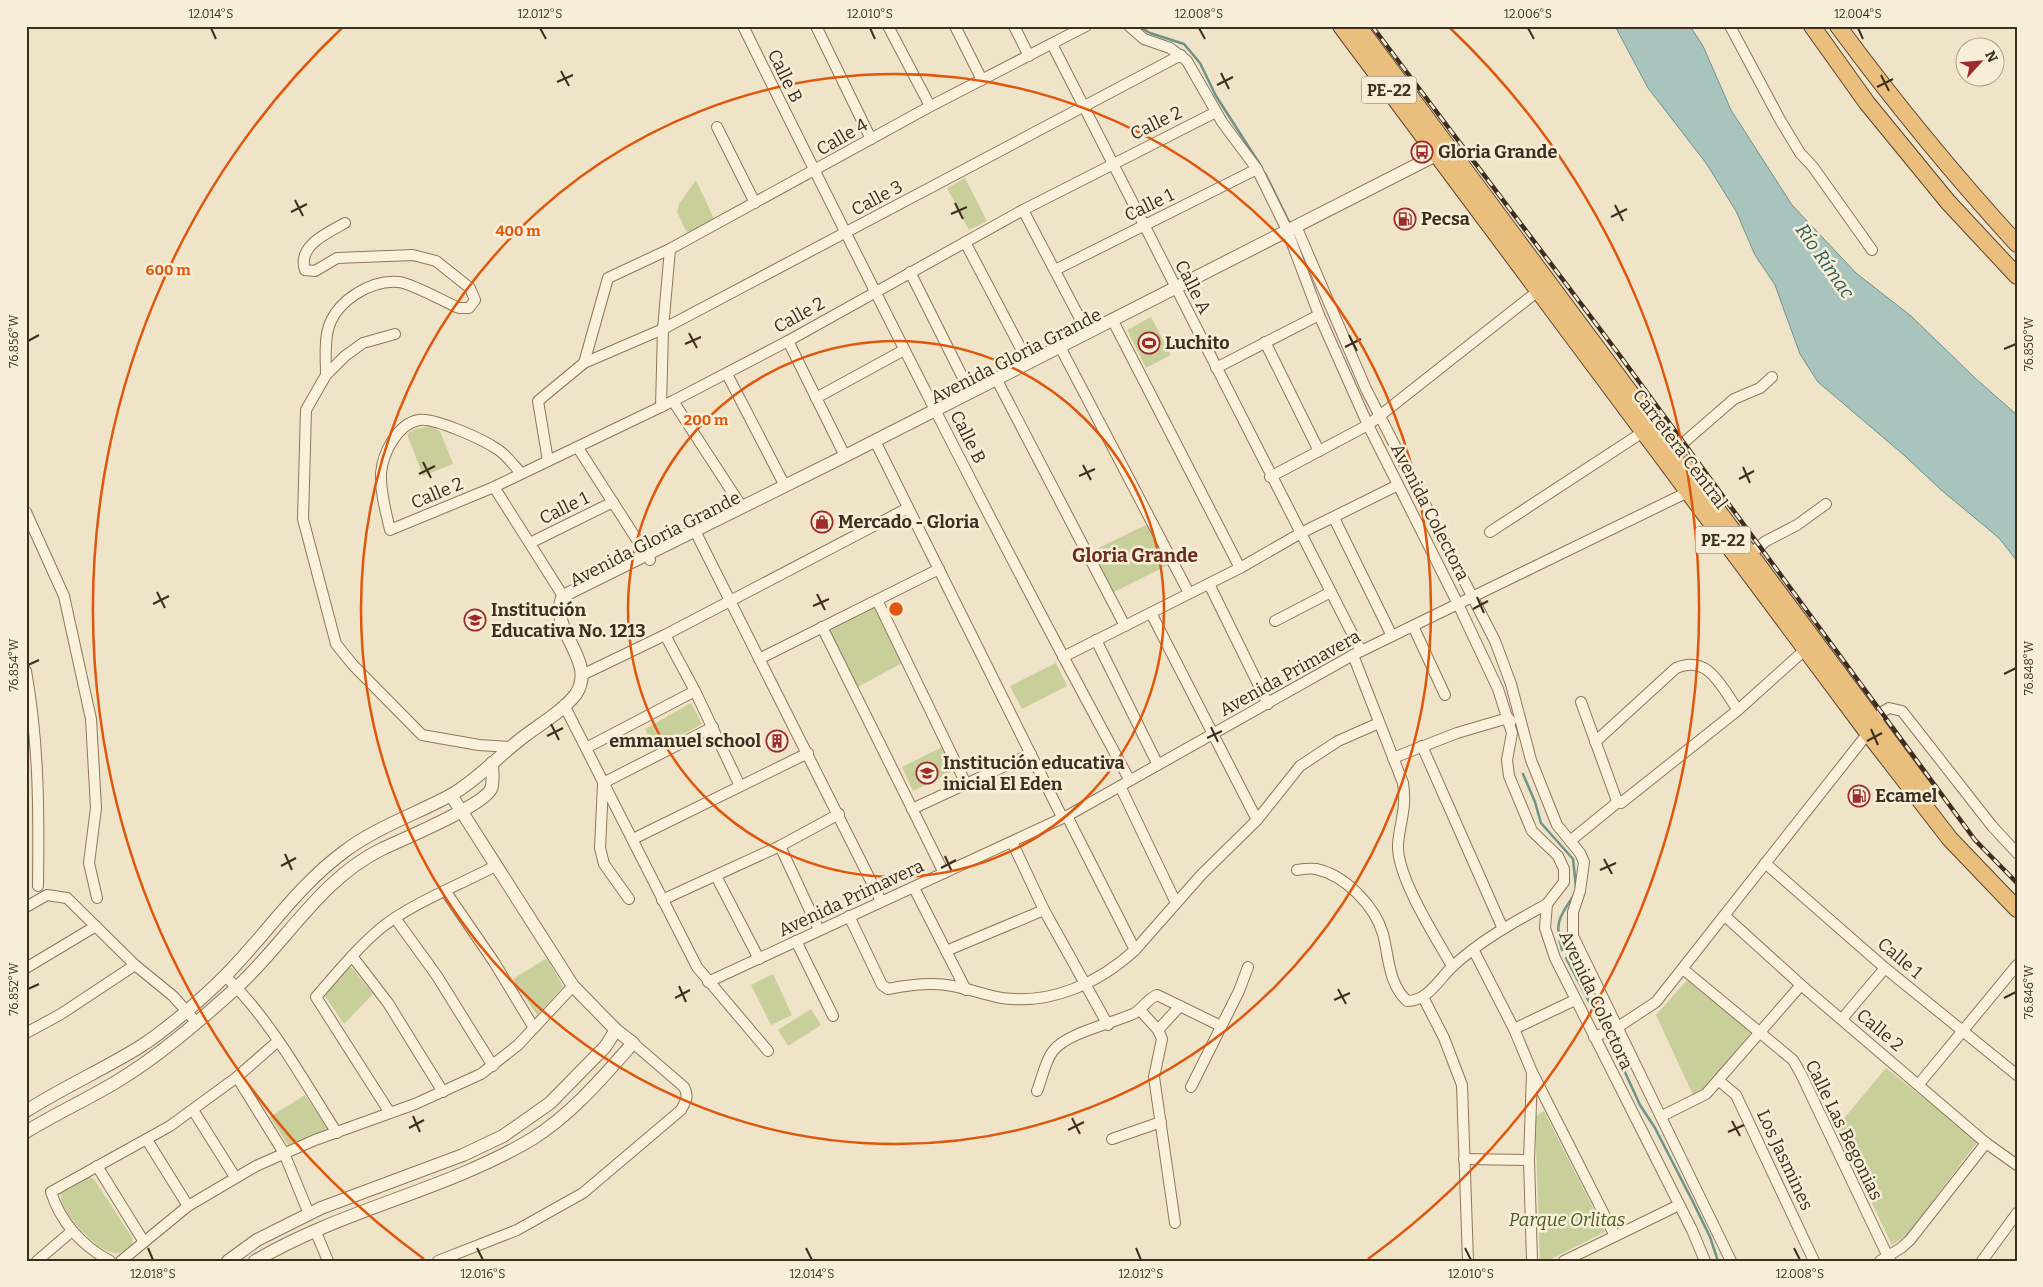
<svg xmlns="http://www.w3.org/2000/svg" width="2043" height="1287" viewBox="0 0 2043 1287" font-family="Bitter,serif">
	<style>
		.green { fill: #c9cf9b }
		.water { fill: #a9c4bc; stroke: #6f938a }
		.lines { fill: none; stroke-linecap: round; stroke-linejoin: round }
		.stream { stroke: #6f938a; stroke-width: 2.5 }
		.minor-casing { stroke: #8d765c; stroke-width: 12 }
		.tertiary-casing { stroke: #8d765c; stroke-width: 14 }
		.trunk-casing { stroke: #5b4430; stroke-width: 18 }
		.minor { stroke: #faf1dc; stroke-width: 10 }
		.tertiary { stroke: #faf1dc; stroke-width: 12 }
		.trunk { stroke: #eabe7c; stroke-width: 16 }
		.rail-casing { stroke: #3d2e20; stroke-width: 4.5 }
		.rail { stroke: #f7eed8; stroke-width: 2.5; stroke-dasharray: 8; stroke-linecap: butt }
		.ticks { fill: none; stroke: #3d2e20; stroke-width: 2 }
		.ring { fill: none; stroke: #df570d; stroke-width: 2.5 }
		.labels { text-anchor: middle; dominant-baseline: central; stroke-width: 5; stroke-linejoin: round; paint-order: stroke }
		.shield { fill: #f7eed8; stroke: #756857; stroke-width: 1 }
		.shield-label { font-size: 16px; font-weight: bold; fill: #3d2e20 }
		.street-label { font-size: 18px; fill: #3d2e20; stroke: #f7eed8 }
		.poi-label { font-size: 18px; font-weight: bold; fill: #3d2e20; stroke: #f7eed8; text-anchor: start }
		.park-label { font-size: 18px; font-style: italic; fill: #4d5a26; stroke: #f7eed8 }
		.water-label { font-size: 19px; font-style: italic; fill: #2f5d5a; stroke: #f7eed8 }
		.neighbourhood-label { font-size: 19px; font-weight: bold; fill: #6b2e1e; stroke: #f7eed8 }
		.centre { fill: #df570d; stroke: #f7eed8; stroke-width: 2.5 }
		.ring-label { font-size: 15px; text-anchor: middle; font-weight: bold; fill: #df570d; stroke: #f7eed8; stroke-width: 5; stroke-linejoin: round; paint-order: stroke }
		.neatline { fill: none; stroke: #3d2e20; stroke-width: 2 }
		.ticks-label { font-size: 12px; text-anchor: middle; fill: #3d2e20 }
	</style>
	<rect width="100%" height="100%" fill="#f0e4c8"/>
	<g class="green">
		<polygon points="965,178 987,221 969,230 947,188"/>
		<polygon points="696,180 714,219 687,233 677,212 679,204"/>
		<polygon points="1151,317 1171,355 1146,368 1127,330"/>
		<polygon points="430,426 440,431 453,464 423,476 407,434 415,429"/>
		<polygon points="1148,524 1168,565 1112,593 1092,551"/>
		<polygon points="876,603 904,662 856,688 828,627"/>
		<polygon points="1056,663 1067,686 1022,709 1010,686"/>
		<polygon points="691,703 702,724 655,749 645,729"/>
		<polygon points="944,746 955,770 913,791 902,767"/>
		<polygon points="547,958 563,987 537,1015 513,979"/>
		<polygon points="348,967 352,968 373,994 344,1024 325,996"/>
		<polygon points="773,974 792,1015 771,1025 751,985"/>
		<polygon points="1687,980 1752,1031 1706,1087 1693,1095 1656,1015"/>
		<polygon points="811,1009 821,1025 788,1046 778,1030"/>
		<polygon points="1886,1068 1978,1141 1907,1235 1892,1245 1836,1128"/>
		<polygon points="305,1095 327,1128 325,1132 288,1145 270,1117"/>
		<polygon points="1544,1111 1605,1232 1547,1261 1540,1261 1535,1117"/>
		<path d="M89 1176 94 1179 133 1239 132 1245C127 1249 122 1254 115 1253 97 1252 57 1210 61 1192Z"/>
	</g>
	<polygon class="water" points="1615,26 1690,26 1703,46 1731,110 1792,205 1856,273 1911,316 1975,378 2017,415 2017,561 1999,538 1940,489 1905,456 1818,382 1800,354 1775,285 1755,255 1736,211 1706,163 1648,88"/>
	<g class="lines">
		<g class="stream">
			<polyline points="1138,26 1150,33 1184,44 1200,63 1216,96 1261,166"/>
			<polyline points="1265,173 1290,224"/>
			<polyline points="1523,774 1535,802 1541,823 1573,859 1576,887"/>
			<path d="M1562 950C1554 923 1559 917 1574 895"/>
			<polyline points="1566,958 1603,1028"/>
			<polyline points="1608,1035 1640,1105 1655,1128 1693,1202 1710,1237 1718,1261"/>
		</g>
		<g class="minor-casing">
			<g id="minor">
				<path d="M743 26C868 279 994 531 1129 779"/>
				<polyline points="816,26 871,139"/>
				<polyline points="888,26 930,106"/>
				<polyline points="955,26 982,80"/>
				<polyline points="1014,26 1029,56"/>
				<polyline points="1129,26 1144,39 1170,48 1187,61 1222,122 1257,169 1287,230 1319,315 1368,425 1458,604 1498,689 1512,733 1507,760 1509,776 1532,831 1558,856 1564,869 1564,882 1547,904 1545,928 1555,958 1692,1230 1705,1261"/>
				<polyline points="1730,26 1779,118 1800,153 1813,167 1872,250"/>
				<polyline points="1052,44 1361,651"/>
				<polyline points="717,127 755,203"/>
				<polyline points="1023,210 1087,332"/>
				<polyline points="1299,233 1366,389 1495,641 1511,684 1531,760 1557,825 1580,853 1584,862 1580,891 1573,912 1573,936 1731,1261"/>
				<polyline points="965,242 1028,362"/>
				<polyline points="1055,270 1257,169"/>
				<polyline points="910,272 970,392"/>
				<polyline points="1115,325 1240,568"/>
				<polyline points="395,334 363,343 345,356 326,375 306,410 303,519 336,644 353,665 422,735 479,745 510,747"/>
				<polyline points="788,341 845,456"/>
				<polyline points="1265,342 1319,451"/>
				<polyline points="1059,345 1189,593"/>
				<polyline points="584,363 663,329 1181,55"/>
				<polyline points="1216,368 1319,315"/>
				<polyline points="727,374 785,486"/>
				<path d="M326 375C326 360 324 341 329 326 338 300 372 279 399 282 413 284 445 302 459 308H469L475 300 470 288 436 261 413 255 337 258 315 271 305 270C297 246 327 233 345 223"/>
				<polyline points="999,384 1125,626"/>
				<polyline points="816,398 904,350"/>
				<polyline points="673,401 742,507"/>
				<polyline points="661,407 663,329 670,249"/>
				<polyline points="875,441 1062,817"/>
				<polyline points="578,448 650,560"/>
				<polyline points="1674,451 1734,399 1760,388 1772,377"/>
				<polyline points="548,461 538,401 584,363 608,278 670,249 929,107 1086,26"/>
				<path d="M521 473C514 466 506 454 497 449 484 440 434 417 419 420 397 424 383 453 381 473 380 492 386 512 390 530L494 487 673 401 788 341 1023 210 1216 112"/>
				<polyline points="1270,477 1368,425 1538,291"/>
				<polyline points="494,487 563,596"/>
				<polyline points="26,512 64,596 91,719 96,808 89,863 97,898"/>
				<polyline points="1334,518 1392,636"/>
				<polyline points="695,531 881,901"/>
				<polyline points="1490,532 1643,432"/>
				<polyline points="530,543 613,502"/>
				<polyline points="1750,554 1766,541 1797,525 1826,504"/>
				<polyline points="1209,584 1268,704"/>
				<polyline points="877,600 966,784"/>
				<polyline points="1151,613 1257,820"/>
				<polyline points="1275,621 1331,592"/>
				<polyline points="1413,626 1445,695"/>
				<polyline points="822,627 944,873"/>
				<polyline points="665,635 695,691 740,786"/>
				<polyline points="1096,640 1157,763"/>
				<path d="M1353 655 1403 783C1407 808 1400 821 1398 844 1396 876 1436 938 1452 966"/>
				<polyline points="1063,657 1240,568 1301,533 1398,485"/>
				<polyline points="759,659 939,569"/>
				<path d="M26 671C39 743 39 813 38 886"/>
				<polyline points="582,675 665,635 908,508"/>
				<polyline points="1581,702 1617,801 1621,803 1738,710 1808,647"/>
				<polyline points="564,705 697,967 768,1051"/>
				<path d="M1595 742 1676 668C1709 654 1721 687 1738 710"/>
				<polyline points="1422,746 1503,929"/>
				<polyline points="586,748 695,691"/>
				<polyline points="1393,758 1457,733 1508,718 1511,721"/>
				<polyline points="603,783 713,727"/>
				<polyline points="603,784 600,848 604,864 629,899"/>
				<polyline points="1120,786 1176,903"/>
				<polyline points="912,809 1031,754"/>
				<polyline points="1067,816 1135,950"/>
				<polyline points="633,839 808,753"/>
				<polyline points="1570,841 1618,802"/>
				<polyline points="1012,842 1044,910 1108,1025"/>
				<polyline points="780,846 819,930"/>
				<polyline points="1765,863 1885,968 2017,1075"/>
				<path d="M1297 870C1303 869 1310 868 1316 869 1345 875 1375 906 1383 934 1389 957 1388 983 1407 1001 1427 1001 1438 981 1451 968 1479 941 1514 922 1547 904"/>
				<polyline points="716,876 759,959"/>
				<polyline points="914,888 966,990"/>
				<polyline points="446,892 494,962 534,1028"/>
				<polyline points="662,900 780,846 839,814"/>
				<polyline points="26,907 47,895 67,898 135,965"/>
				<path d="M849 916 882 985 888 989C908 985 933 982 953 986 970 989 985 995 1002 998 1051 1005 1099 983 1135 950L1202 874 1257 820 1300 766 1338 741 1379 723"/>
				<polyline points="1725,916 1801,985 1986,1143 2017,1165"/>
				<polyline points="395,918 437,976 493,1066"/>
				<polyline points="796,941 833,1016"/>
				<polyline points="946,951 1044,910"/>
				<polyline points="1474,951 1514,1029 1532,1072 1615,1236"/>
				<polyline points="352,956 388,1003 443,1092"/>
				<polyline points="26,968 96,926"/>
				<polyline points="1683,969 1793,1060 1801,1074 1890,1261"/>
				<path d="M225 976C271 1020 303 1080 337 1133"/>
				<polyline points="708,982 1067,816 1353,655 1692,490"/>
				<polyline points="1423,997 1444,1038 1462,1085 1468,1261"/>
				<polyline points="1140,1010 1158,1030 1162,1039 1154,1077 1175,1223"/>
				<polyline points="1842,1019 1885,968"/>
				<polyline points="1514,1029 1575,1000"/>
				<polyline points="1158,1030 1180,1006"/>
				<polyline points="26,1033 61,1014 135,965 173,996 197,1023"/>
				<polyline points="1594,1037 1618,1027 1656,1002 1868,733 1882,712 1889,708 1902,711 1992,826 2017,853"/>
				<polyline points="1532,1073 1529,1160 1532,1261"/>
				<polyline points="237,1077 284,1153 309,1214"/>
				<polyline points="1718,1080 1736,1095 1814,1261"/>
				<polyline points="1919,1084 2017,965"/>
				<polyline points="1191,1087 1239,991 1248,967"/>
				<path d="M1037 1091C1042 1079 1045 1061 1053 1051 1067 1033 1110 1024 1133 1014 1143 1009 1147 999 1157 995L1221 1026"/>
				<polyline points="193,1110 235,1177"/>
				<path d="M390 1113 316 997C337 973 357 948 381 928 412 903 460 885 495 866"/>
				<polyline points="1662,1116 1706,1094 1801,985"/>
				<polyline points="1112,1139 1161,1122"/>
				<polyline points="147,1140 188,1206"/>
				<polyline points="1464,1159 1529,1160"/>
				<polyline points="97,1166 144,1242"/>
				<polyline points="315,1230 328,1261"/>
				<polyline points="37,1261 72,1231"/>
				<path d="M110 1261C81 1245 61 1223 51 1192L170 1126 237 1077 278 1041"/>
				<polyline points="121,1261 188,1206 256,1166 315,1140 415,1104 481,1074 518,1045 573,986"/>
				<path d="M438 1261 517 1230 583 1193 681 1110C686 1101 689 1096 684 1087L633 1043"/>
				<polyline points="1564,1261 1679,1205"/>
				<polyline points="1880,1261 1901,1248 1910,1240 1986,1143"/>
				<polyline points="1982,1261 2017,1213"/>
			</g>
		</g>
		<g class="tertiary-casing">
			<g id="tertiary">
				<path d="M26 1111C62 1088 102 1070 138 1048 164 1032 203 998 225 976 266 935 297 886 345 851 377 827 416 814 451 795 479 779 500 754 526 735 542 723 564 710 576 694 598 660 547 630 563 596L845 456 1444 151"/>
				<path d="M26 1132C55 1114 86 1100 116 1082 159 1056 197 1023 235 989 285 944 320 879 382 849 403 839 483 806 491 789 494 783 492 770 492 763"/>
				<polyline points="228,1261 257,1240 321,1208 463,1155 503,1136 550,1103 605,1047 616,1030"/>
				<path d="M255 1261C343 1209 445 1191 532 1139 572 1114 603 1077 633 1043L616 1030 573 986 451 795"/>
			</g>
		</g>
		<g class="trunk-casing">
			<g id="trunk">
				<polyline points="1341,26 1868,733 1950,839 2017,909"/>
				<polyline points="1358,26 1926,791"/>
				<polyline points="1812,26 1867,103 1948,202 2017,276"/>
				<path d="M1838 26C1894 102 1953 174 2017 244"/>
			</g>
		</g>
		<use href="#minor" class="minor"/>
		<use href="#tertiary" class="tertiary"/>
		<use href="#trunk" class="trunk"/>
		<g class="rail-casing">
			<polyline id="rail" points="1372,26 1618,353 1975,840 2017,883"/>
		</g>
		<use href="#rail" class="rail"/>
	</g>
	<path class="ticks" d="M211 28 216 39M540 28 546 39M870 28 875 39M1199 28 1205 39M1528 28 1534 39M1858 28 1863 39M561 71 569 86M1221 73 1229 89M1881 75 1889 91M557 82 573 75M1217 85 1233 77M1877 87 1893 79M295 200 303 216M955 203 963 219M1615 205 1623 221M291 212 307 204M951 214 967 207M1611 217 1627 209M689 333 697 348M1349 335 1357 351M28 341 39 335M685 344 701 337M1345 347 1361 339M2004 349 2016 344M423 462 431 478M1083 465 1091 480M1743 467 1750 483M419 474 435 466M1079 476 1095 469M1739 479 1754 471M157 592 165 608M817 594 825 610M1477 597 1484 613M153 604 169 596M813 606 829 599M1473 609 1488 601M28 665 39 660M2004 674 2016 668M551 724 559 740M1211 727 1218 742M1871 729 1878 745M547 736 563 728M1207 738 1222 731M1867 741 1882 733M285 854 292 870M945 856 952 872M1604 859 1612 874M281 866 296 858M941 868 956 860M1600 870 1616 863M679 986 686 1002M28 989 39 984M1338 989 1346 1004M675 998 690 990M2004 998 2016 992M1334 1000 1350 993M413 1116 420 1132M1072 1118 1080 1134M1732 1121 1740 1136M409 1128 424 1120M1068 1130 1084 1122M1728 1132 1744 1125M148 1248 153 1260M477 1248 483 1260M806 1248 812 1260M1136 1248 1141 1260M1465 1248 1471 1260M1794 1248 1800 1260"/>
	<g class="ring">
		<circle cx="896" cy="609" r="268"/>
		<circle cx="896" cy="609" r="535"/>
		<path d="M424 1259A803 803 0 0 1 343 27M1449 27A803 803 0 0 1 1368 1259"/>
	</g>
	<defs>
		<g id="bus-ring" transform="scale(1.125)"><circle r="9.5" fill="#f7eed8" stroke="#9e2a2b" stroke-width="1.5"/><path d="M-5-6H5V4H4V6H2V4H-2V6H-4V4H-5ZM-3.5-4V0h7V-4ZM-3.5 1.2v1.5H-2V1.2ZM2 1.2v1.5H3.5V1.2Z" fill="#9e2a2b"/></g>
		<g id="fuel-ring" transform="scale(1.125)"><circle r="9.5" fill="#f7eed8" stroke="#9e2a2b" stroke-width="1.5"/><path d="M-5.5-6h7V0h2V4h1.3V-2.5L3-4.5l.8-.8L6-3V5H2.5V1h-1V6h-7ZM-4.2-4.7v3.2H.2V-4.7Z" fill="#9e2a2b"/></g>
		<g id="stadium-ring" transform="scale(1.125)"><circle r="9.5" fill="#f7eed8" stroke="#9e2a2b" stroke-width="1.5"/><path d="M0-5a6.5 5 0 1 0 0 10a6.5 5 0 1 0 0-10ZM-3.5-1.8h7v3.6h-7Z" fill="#9e2a2b"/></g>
		<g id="shop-ring" transform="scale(1.125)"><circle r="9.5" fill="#f7eed8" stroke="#9e2a2b" stroke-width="1.5"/><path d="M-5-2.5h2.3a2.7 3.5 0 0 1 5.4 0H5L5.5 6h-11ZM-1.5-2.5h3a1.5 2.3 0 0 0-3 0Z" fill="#9e2a2b"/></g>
		<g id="school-ring" transform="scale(1.125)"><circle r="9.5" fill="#f7eed8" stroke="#9e2a2b" stroke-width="1.5"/><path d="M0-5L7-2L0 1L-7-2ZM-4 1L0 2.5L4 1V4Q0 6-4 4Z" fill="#9e2a2b"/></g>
		<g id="building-ring" transform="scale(1.125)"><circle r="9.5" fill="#f7eed8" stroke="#9e2a2b" stroke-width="1.5"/><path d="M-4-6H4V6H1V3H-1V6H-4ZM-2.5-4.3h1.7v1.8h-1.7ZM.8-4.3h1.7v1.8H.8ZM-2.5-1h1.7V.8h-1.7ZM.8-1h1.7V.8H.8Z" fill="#9e2a2b"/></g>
	</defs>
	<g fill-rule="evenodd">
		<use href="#bus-ring" x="1422" y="152"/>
		<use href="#fuel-ring" x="1405" y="219"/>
		<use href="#stadium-ring" x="1149" y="343"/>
		<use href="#shop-ring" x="822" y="522"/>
		<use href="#school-ring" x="475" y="620"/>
		<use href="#building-ring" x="777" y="741"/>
		<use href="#school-ring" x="927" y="773"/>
		<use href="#fuel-ring" x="1859" y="796"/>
	</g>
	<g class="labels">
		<g class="shield">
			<rect x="1361.5" y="76.5" width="55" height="27" rx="4"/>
			<rect x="1695.5" y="526.5" width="55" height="27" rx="4"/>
		</g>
		<g class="shield-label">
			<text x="1389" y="90">PE-22</text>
			<text x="1723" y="540">PE-22</text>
		</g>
		<g class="street-label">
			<text transform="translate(785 76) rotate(64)">Calle B</text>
			<text transform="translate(1156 123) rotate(-26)">Calle 2</text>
			<text transform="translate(842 137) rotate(-30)">Calle 4</text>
			<text transform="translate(877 198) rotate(-28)">Calle 3</text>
			<text transform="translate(1149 205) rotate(-26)">Calle 1</text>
			<text transform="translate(1193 287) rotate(63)">Calle A</text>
			<text transform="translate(799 315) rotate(-29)">Calle 2</text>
			<text transform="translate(1016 356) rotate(-27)">Avenida Gloria Grande</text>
			<text transform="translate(968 437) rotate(63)">Calle B</text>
			<text transform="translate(1680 449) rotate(53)">Carretera Central</text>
			<text transform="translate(437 493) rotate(-23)">Calle 2</text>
			<text transform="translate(564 508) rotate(-26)">Calle 1</text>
			<text transform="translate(1430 512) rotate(63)">Avenida Colectora</text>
			<text transform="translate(655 539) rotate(-27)">Avenida Gloria Grande</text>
			<text transform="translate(1290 673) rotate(-29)">Avenida Primavera</text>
			<text transform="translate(851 898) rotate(-25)">Avenida Primavera</text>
			<text transform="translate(1900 958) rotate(40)">Calle 1</text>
			<text transform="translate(1596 1000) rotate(65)">Avenida Colectora</text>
			<text transform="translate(1880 1030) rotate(40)">Calle 2</text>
			<text transform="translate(1844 1130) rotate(64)">Calle Las Begonias</text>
			<text transform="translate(1785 1160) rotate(65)">Los Jasmines</text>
		</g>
		<g class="poi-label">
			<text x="1438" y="152">Gloria Grande</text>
			<text x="1421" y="219">Pecsa</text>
			<text x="1165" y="343">Luchito</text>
			<text x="838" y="522">Mercado - Gloria</text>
			<text x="491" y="610">Institución<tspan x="491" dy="21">Educativa No. 1213</tspan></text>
			<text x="761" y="741" text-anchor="end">emmanuel school</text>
			<text x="943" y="763">Institución educativa<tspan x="943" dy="21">inicial El Eden</tspan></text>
			<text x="1875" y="796">Ecamel</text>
		</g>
		<g class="park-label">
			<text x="1567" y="1220">Parque Orlitas</text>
		</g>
		<g class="water-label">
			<text transform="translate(1825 261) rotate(55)">Río Rímac</text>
		</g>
		<g class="neighbourhood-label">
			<text x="1135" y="555">Gloria Grande</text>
		</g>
	</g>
	<circle cx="896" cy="609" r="8" class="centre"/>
	<g class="ring-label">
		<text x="518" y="236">400 m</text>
		<text x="168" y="275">600 m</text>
		<text x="706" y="425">200 m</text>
	</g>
	<rect width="2043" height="1287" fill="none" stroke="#f7eed8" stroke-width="55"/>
	<g transform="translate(1980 62) rotate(64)"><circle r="24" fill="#f7eed8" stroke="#ada18e"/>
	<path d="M0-4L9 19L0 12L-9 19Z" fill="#9e2a2b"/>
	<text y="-8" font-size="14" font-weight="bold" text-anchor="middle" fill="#3d2e20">N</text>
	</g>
	<rect x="28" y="28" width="1988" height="1232" class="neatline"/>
	<g class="ticks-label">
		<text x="211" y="18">12.014°S</text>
		<text x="540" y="18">12.012°S</text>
		<text x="870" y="18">12.010°S</text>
		<text x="1199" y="18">12.008°S</text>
		<text x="1528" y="18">12.006°S</text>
		<text x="1858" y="18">12.004°S</text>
		<text transform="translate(14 341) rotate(-90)" y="4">76.856°W</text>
		<text transform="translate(2029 344) rotate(-90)" y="4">76.850°W</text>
		<text transform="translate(14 665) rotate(-90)" y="4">76.854°W</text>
		<text transform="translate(2029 668) rotate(-90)" y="4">76.848°W</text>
		<text transform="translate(14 989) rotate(-90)" y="4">76.852°W</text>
		<text transform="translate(2029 992) rotate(-90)" y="4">76.846°W</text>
		<text x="153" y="1278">12.018°S</text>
		<text x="483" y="1278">12.016°S</text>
		<text x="812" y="1278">12.014°S</text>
		<text x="1141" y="1278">12.012°S</text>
		<text x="1471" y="1278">12.010°S</text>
		<text x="1800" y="1278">12.008°S</text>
	</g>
</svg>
